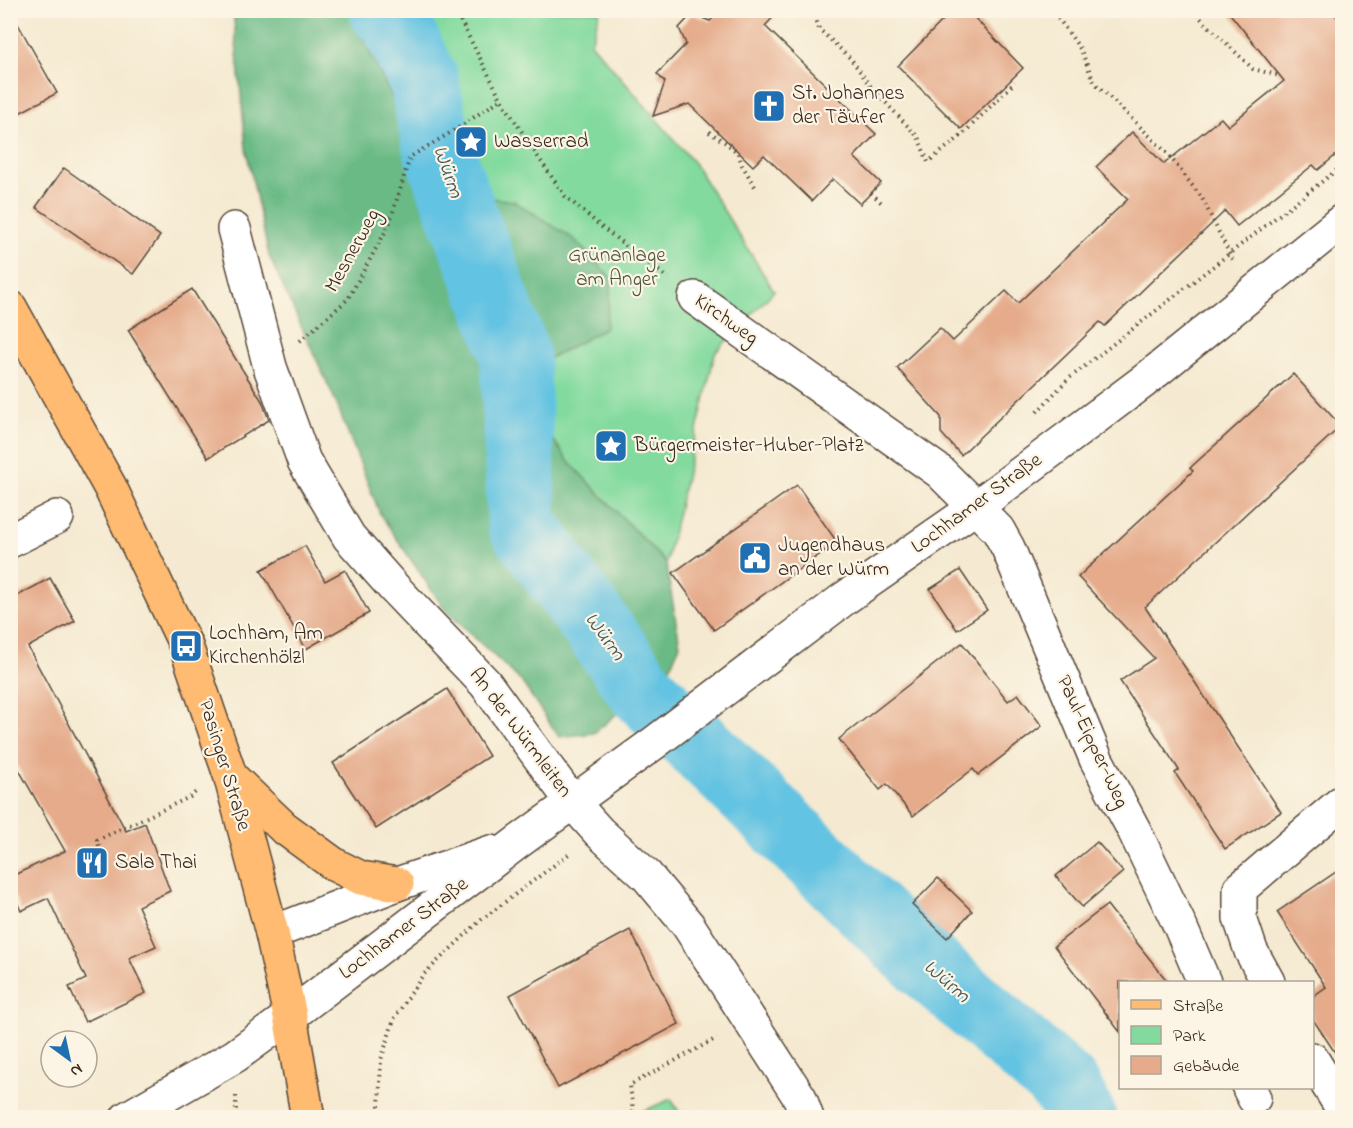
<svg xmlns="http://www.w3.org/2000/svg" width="1353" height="1128" viewBox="0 0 1353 1128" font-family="'Indie Flower',sans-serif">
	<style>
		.green { fill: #82da9e; stroke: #5e825e; stroke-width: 1.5 }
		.forest { fill: #69ba85; stroke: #527252; stroke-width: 1.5 }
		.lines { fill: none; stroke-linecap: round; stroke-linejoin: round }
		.river { stroke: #64c3e2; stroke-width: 70 }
		.building { fill: #e5ab8b }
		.minor-casing { stroke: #574739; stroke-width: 36 }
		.major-casing { stroke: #574739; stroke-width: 36 }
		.path { stroke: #574739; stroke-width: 4; stroke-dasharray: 1.5 4.5; stroke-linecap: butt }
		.minor { stroke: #fff; stroke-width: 33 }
		.major { stroke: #febb71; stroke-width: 33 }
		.labels { text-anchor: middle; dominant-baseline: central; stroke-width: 4.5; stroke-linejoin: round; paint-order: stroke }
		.poi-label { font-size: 21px; fill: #3b2a1e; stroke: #fcf5e5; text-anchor: start }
		.street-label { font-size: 21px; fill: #3b2a1e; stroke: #fcf5e5 }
		.park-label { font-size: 21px; fill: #4d563e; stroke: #fcf5e5 }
		.water-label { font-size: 22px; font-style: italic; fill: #475859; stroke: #fcf5e5 }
	</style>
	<rect width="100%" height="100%" fill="#fcf5e5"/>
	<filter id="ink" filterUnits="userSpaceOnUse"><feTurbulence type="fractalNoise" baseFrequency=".0167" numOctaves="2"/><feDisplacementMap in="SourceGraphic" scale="12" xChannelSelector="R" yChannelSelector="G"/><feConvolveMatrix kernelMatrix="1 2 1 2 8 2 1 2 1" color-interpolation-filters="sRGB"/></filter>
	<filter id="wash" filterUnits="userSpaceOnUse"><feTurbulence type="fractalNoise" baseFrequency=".008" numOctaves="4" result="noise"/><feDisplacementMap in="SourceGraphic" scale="24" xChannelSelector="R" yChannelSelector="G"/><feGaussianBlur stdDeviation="1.35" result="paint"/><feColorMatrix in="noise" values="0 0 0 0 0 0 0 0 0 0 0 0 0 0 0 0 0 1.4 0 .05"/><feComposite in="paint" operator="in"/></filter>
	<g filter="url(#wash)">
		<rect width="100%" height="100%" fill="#f5ead1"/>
		<g class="green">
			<polygon points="349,11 600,11 591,43 694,163 774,291 715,353 666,563 569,462 533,412 532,368 443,202"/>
			<polygon points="671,1099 682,1117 640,1117 639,1113"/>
		</g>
		<polygon class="forest" points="233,11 349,11 443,201 475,196 514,201 574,239 612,279 606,328 532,368 533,413 569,462 666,563 680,645 669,670 594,733 559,737 521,681 445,610 380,514 335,400 269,256 246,149"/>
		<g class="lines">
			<polyline class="river" points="384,10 395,22 424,81 438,149 515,354 522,524 644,692 912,952 1066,1087 1082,1118"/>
		</g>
		<g id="blocks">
			<g class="building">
				<polygon points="10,10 57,93 10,118"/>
				<polygon points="721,10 780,10 765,26 876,134 854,157 881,183 860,204 833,179 812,201 764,155 753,166 689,104 653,116 665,82 657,74 686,44 679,28 692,14 710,21"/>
				<polygon points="953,10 967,10 1023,68 961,129 898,66"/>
				<polygon points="1227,10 1332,10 1342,24 1342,150 1318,170 1313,165 1237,226 1225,211 1105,326 1100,322 961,455 941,433 941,417 897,368 940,328 953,341 1006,291 1018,303 1128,199 1096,167 1132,132 1164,164 1221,118 1228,126 1284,81"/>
				<polygon points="64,168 160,236 133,274 36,207"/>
				<polygon points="192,289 262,401 269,420 208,458 128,330"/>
				<polygon points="1293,374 1341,426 1145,607 1281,812 1225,849 1175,773 1179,770 1120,681 1154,658 1078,577 1193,471 1190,468"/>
				<polygon points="797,485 837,542 714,630 673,573"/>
				<polygon points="305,546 325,581 345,570 369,613 306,649 261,570"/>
				<polygon points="960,570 987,610 957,630 930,589"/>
				<polygon points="50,578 75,621 28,647 126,831 145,823 170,891 138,906 156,946 129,958 146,993 85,1022 69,987 86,979 48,898 21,911 10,887 10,877 65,851 10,754 10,600"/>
				<polygon points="962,643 1008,701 1018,694 1042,726 978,775 973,769 913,816 887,784 880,790 839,739"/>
				<polygon points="447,689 489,756 376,829 333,763"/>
				<polygon points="1097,842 1123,872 1082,907 1056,876"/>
				<polygon points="1342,868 1342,1063 1312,1018 1312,997 1326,987 1277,912"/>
				<polygon points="938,878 972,911 947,938 912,905"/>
				<polygon points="1107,905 1168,982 1120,982 1120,1032 1054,946"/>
				<polygon points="630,930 679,1024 558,1088 510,995"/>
			</g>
		</g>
	</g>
	<g filter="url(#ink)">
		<use href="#blocks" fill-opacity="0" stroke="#574739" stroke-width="1.5"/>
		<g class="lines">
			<g class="minor-casing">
				<g id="minor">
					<polyline points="234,229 270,367 304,461 349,537 395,589 485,683 573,803 599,832 647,876 688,925 800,1098 807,1118"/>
					<polyline points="695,298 940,472 998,530 1008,548 1096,759 1134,830 1180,926 1204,982"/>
					<polyline points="10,541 57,517"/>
					<polyline points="272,933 397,884 491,852"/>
					<polyline points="1268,982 1251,951 1240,918 1240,889 1342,802"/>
					<polyline points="1312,1059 1342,1108"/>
					<polyline points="1249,1088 1254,1098"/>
					<polyline points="127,1118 235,1056 290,1016 518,842 654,743 845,598 976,507 1144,381 1342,221"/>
				</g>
			</g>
			<g class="major-casing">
				<g id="major">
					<polyline points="10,307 110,487 186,646 230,775 272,933 290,1016 308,1118"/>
					<polyline points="231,777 283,827 335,865 361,878 397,884"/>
				</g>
			</g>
			<g class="path">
				<polyline points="455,10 501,99 538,157 565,196 604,229 668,278"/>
				<polyline points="813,10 819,29 851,59 872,88 918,137 928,162 960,137 1015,82"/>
				<polyline points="1049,10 1061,22 1081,50 1094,82 1167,153 1202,198 1234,263"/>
				<polyline points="1192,10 1253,69 1280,76"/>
				<polyline points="709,132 726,143 738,153 742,165 757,190"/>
				<polyline points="871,193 884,205"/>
				<polyline points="300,341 348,299 389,225 410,157 455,130 501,99"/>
				<polyline points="1037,412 1067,380 1342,166"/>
				<polyline points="92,862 90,857 101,852 97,840 190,797 197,791"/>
				<polyline points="236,1096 236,1118"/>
				<polyline points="382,1118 379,1106 381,1060 394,1019 423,975 481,920 569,854"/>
				<polyline points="634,1118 630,1085 717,1038"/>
			</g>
			<use href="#minor" class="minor"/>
			<use href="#major" class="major"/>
		</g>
	</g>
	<defs>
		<g id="church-square" transform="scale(1.725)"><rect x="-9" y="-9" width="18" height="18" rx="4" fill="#1f6fb2" stroke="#fcf5e5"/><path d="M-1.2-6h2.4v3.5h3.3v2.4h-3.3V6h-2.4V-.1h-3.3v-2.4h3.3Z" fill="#fff"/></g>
		<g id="sight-square" transform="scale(1.725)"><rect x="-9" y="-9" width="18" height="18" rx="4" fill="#1f6fb2" stroke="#fcf5e5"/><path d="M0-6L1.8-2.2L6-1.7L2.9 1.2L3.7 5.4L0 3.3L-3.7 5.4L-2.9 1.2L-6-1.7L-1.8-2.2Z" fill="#fff"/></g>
		<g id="civic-square" transform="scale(1.725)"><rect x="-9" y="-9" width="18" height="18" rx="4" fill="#1f6fb2" stroke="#fcf5e5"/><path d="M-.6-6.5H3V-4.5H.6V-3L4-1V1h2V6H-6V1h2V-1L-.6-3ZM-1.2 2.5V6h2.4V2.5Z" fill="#fff"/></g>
		<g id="bus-square" transform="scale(1.725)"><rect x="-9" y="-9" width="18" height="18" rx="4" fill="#1f6fb2" stroke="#fcf5e5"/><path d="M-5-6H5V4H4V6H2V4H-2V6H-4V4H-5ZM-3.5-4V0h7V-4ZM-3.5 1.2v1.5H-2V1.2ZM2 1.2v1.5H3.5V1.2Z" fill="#fff"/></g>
		<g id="restaurant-square" transform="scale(1.725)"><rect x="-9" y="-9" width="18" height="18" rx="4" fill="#1f6fb2" stroke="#fcf5e5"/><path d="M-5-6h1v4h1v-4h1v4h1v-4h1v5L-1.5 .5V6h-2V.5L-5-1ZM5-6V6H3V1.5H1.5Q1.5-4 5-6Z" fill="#fff"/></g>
	</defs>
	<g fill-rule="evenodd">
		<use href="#church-square" x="769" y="106"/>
		<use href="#sight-square" x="471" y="142"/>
		<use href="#sight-square" x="611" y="446"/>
		<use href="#civic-square" x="755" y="558"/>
		<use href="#bus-square" x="186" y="646"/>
		<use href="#restaurant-square" x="92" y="863"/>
	</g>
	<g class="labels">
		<g class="poi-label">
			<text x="792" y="94">St. Johannes<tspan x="792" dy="24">der Täufer</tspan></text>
			<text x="494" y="142">Wasserrad</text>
			<text x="634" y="446">Bürgermeister-Huber-Platz</text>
			<text x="778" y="546">Jugendhaus<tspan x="778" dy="24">an der Würm</tspan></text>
			<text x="209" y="634">Lochham, Am<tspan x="209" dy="24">Kirchenhölzl</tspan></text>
			<text x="115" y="863">Sala Thai</text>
		</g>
		<g class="street-label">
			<text transform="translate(353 251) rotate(-61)">Mesnerweg</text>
			<text transform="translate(726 320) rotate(35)">Kirchweg</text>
			<text transform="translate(977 504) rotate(-36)">Lochhamer Straße</text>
			<text transform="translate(520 733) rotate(53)">An der Würmleiten</text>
			<text transform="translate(1092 742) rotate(65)">Paul-Eipper-Weg</text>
			<text transform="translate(224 765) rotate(73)">Pasinger Straße</text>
			<text transform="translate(404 929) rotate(-37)">Lochhamer Straße</text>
		</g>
		<g class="park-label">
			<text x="617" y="256">Grünanlage<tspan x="617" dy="24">am Anger</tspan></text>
		</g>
		<g class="water-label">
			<text transform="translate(447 172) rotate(71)">Würm</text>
			<text transform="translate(604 637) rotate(54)">Würm</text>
			<text transform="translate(946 982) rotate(41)">Würm</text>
		</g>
	</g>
	<rect width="1353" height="1128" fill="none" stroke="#fcf5e5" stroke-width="36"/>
	<rect x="1119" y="981" width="195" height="108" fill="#fcf5e5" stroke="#afa495" stroke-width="1.5"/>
	<rect x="1131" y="1000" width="30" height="9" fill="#febb71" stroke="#afa495" stroke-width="1.5"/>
	<text x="1173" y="1011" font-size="18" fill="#3b2a1e">Straße</text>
	<rect x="1131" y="1026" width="30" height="18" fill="#82da9e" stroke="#afa495" stroke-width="1.5"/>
	<text x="1173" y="1041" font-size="18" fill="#3b2a1e">Park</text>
	<rect x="1131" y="1056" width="30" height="18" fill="#e5ab8b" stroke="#afa495" stroke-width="1.5"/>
	<text x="1173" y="1071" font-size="18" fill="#3b2a1e">Gebäude</text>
	<g transform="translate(69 1059) rotate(147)"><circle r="28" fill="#fcf5e5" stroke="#afa495" stroke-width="1.5"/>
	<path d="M0-4.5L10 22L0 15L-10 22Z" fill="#1f6fb2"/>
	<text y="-9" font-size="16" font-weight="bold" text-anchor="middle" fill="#3b2a1e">N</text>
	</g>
</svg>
